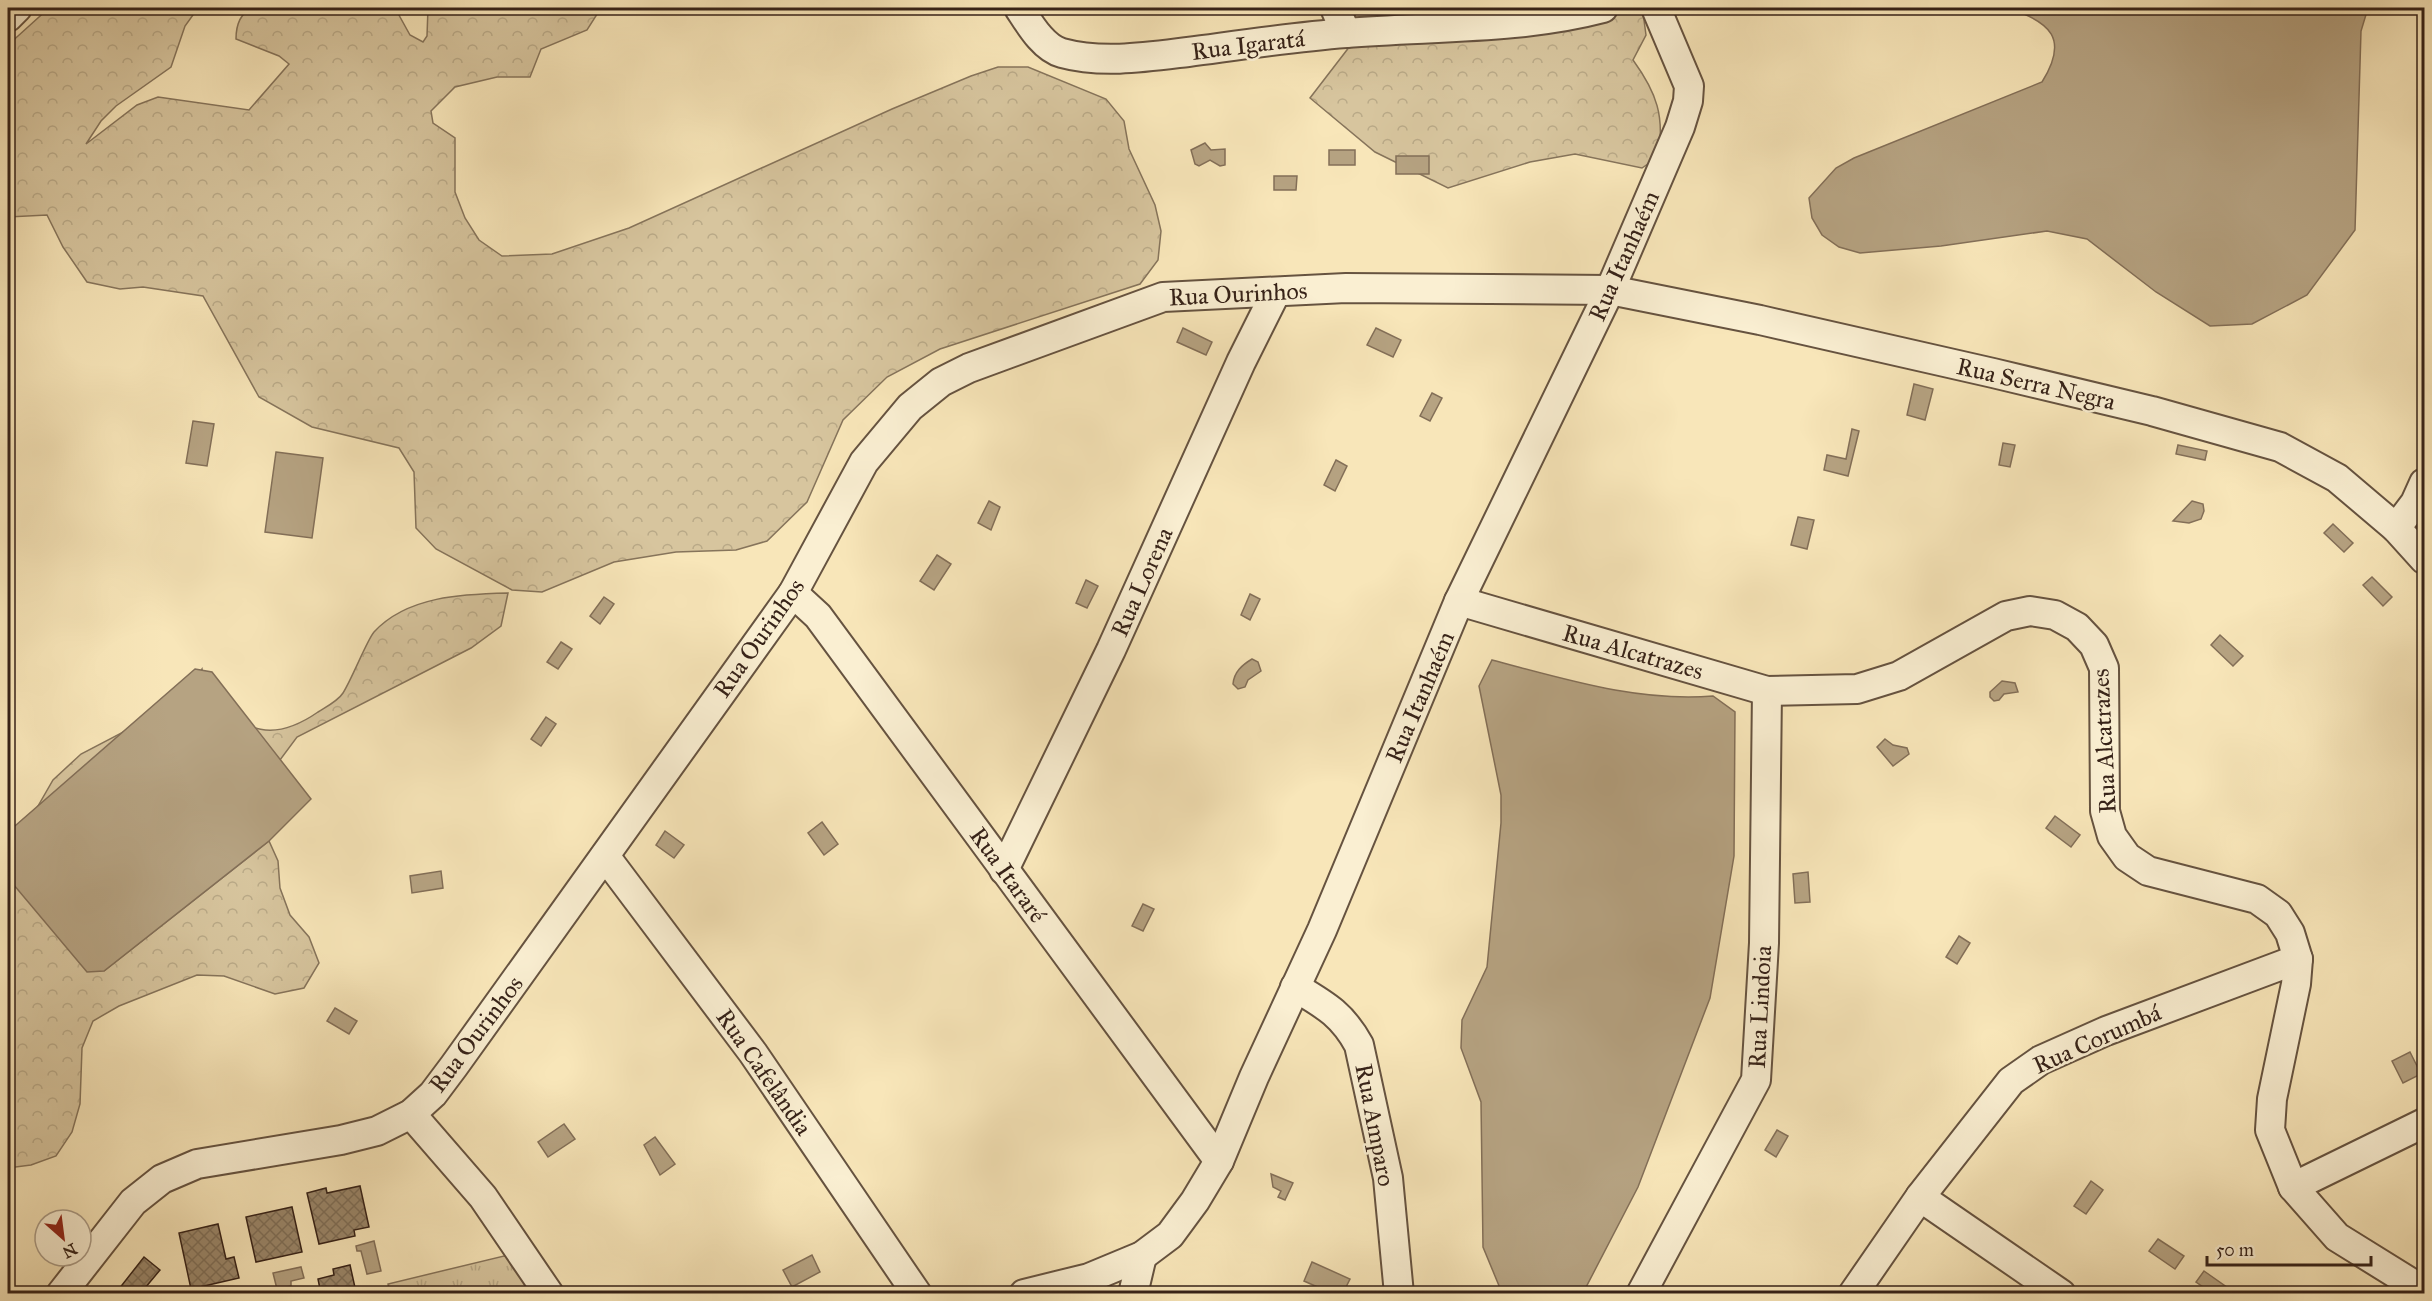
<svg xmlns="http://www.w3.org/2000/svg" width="2432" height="1301" viewBox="0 0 2432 1301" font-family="'IM FELL Great Primer',serif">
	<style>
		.grass { fill: url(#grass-tufts); stroke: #86745b; stroke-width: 1.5 }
		.forest { fill: url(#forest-crowns); stroke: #86745b; stroke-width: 1.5 }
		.water { fill: #b6a382; stroke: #836f58; stroke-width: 1.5 }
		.building { fill: url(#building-cross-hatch); stroke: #362218; stroke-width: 1.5 }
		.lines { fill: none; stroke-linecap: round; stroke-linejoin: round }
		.minor-casing { stroke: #665340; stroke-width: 32 }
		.minor { stroke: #faefd2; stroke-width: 28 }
		.labels { text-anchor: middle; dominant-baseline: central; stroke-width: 5; stroke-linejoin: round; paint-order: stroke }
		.street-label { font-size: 24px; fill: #362218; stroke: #faefd2 }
	</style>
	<defs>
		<pattern id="grass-tufts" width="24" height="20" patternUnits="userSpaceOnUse" patternTransform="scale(1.5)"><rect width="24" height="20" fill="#d7c59e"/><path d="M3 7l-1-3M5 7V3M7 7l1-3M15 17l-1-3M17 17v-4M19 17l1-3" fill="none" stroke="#b9a987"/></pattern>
		<pattern id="forest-crowns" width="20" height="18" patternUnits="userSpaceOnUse" patternTransform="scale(1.5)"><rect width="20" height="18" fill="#d7c59e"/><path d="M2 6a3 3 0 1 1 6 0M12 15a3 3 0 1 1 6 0" fill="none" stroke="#b9a987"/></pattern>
		<pattern id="building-cross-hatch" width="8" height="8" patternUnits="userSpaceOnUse" patternTransform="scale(1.5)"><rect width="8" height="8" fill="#9b886c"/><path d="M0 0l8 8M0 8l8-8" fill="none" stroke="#7f6f58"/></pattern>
	</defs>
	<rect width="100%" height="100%" fill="#f8e6b9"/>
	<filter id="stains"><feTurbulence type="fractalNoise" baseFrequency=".00333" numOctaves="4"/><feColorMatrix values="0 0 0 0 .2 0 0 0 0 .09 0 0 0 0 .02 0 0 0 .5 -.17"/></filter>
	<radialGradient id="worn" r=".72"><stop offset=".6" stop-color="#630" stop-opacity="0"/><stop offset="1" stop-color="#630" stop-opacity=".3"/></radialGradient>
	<polygon class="grass" points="508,1255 531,1293 390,1293 388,1284"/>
	<g class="forest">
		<path d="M49 8H198L185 26 171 67 116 106 101 121 86 144 137 105 158 97 249 110 289 64 279 56 236 39C236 26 239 14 252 8H395L410 35 423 42 427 36 428 8H601L587 30 541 49 530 77H497L455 87 431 111 433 123 455 138V192L465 218 479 240 502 256 552 254 629 228 892 109 971 76 998 67H1028L1106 99 1124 121 1129 149 1155 205 1161 231 1158 260 1140 284 940 349 887 377 843 420 807 502 767 541 736 550 676 552 614 562 542 592 512 590 436 549 416 528 414 472 399 448 312 427 259 397 203 296 143 287 120 289 87 282 63 247 47 215 8 217V45Z"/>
		<path d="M1455 8H1636L1643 13 1646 35 1633 60C1657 93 1665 117 1658 157L1642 168 1575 154 1530 162 1448 188 1375 152 1310 98 1360 33 1440 15Z"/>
		<path d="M508 593 501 626 471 648 297 737 234 822 104 971 269 841 278 861 280 888 290 915 309 937 319 963 304 988 275 994 224 976 197 975 119 1006 93 1021 82 1048 80 1104 72 1132 56 1156 31 1165 8 1168V878L14 885 34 813 53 780 81 754 179 703 202 669 207 700C248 730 272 744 318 712 326 707 338 701 343 693 352 679 367 640 374 632 407 596 463 594 508 593Z"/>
	</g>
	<g class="water">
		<path d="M2008 8H2368L2361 31 2355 230 2307 295 2252 324 2210 326 2156 292 2087 239 2047 231 1941 246 1860 253 1839 247 1822 235 1812 218 1809 198 1836 168 1854 158 2042 82C2069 39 2051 22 2008 8Z"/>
		<polygon points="1205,143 1211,150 1225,149 1225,165 1220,166 1210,160 1199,166 1195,164 1191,150"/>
		<rect x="1329" y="150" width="26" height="15"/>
		<rect x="1396" y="156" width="33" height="18"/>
		<polygon points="1274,176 1297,176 1296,190 1274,190"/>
		<polygon points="1183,328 1212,342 1206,355 1177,342"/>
		<polygon points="1376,328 1401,340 1393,357 1367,345"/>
		<polygon points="1914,384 1933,389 1925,420 1907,415"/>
		<polygon points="1432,393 1442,398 1430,421 1420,416"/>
		<polygon points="193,421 214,424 207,466 186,463"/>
		<polygon points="1852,429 1859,431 1848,476 1824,470 1827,455 1846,459"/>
		<polygon points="2003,443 2015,445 2010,467 1999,465"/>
		<polygon points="2178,445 2207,451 2205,460 2176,454"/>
		<polygon points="276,452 323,458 312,538 265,532"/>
		<polygon points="1336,460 1347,466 1335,491 1324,485"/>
		<polygon points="989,501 1000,507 991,530 978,523"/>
		<polygon points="2192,501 2203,504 2204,511 2201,519 2189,523 2173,521"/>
		<polygon points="1798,517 1814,520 1807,549 1791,545"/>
		<polygon points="2333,524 2353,543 2344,552 2324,533"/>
		<polygon points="937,555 951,564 934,590 920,581"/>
		<polygon points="2372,577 2392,597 2383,606 2363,585"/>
		<polygon points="1086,580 1098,586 1087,608 1076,603"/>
		<polygon points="1250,594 1260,599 1250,620 1241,615"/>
		<polygon points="604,597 614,604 600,624 590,616"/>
		<polygon points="2220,635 2243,656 2233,666 2211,645"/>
		<polygon points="561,642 572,649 558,669 547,662"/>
		<path d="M1252 659 1258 662 1261 671 1248 680 1245 687 1238 689 1233 684C1234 672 1242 665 1252 659Z"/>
		<path d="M1492 660C1565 679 1637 702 1713 696L1735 712 1734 856 1710 998 1638 1187 1583 1293H1502L1483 1247 1481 1102 1461 1048 1462 1020 1487 967 1501 823V795L1479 686Z"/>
		<polygon points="195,669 212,672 311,799 269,841 104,971 87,972 8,878 8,832"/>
		<polygon points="2002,681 2015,683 2018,692 2004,694 1999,700 1994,701 1990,697 1990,692"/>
		<polygon points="546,717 556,724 541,746 531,739"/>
		<polygon points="1885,739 1893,745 1907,748 1909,754 1893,766 1877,747"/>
		<polygon points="2055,816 2080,835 2071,847 2046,828"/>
		<polygon points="822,822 838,844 824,855 808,833"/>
		<polygon points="665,831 684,845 674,858 656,845"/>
		<polygon points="441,871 443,888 412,893 410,876"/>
		<polygon points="1808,872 1810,902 1795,903 1793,874"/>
		<polygon points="1143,904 1154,909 1143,931 1132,926"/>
		<polygon points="1959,936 1970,943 1957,964 1946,957"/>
		<polygon points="335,1008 357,1021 349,1034 327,1021"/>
		<polygon points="2410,1052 2421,1074 2403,1083 2392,1061"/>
		<polygon points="564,1124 575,1139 548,1157 538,1142"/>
		<polygon points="1777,1130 1788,1136 1776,1157 1765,1150"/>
		<polygon points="655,1137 675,1164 660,1175 644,1145"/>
		<polygon points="1271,1174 1293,1183 1285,1200 1278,1197 1281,1191 1273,1187"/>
		<polygon points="2091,1181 2103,1190 2086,1214 2074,1206"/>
		<polygon points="2158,1239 2184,1256 2175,1269 2149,1251"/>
		<polygon points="374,1241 381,1271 367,1274 361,1251 357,1251 356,1246"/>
		<polygon points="812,1255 820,1272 792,1287 783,1270"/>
		<polygon points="1312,1262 1350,1279 1343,1293 1331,1293 1304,1281"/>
		<polygon points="301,1267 304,1278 291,1281 291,1286 277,1289 273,1273"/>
		<polygon points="2204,1271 2228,1288 2224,1293 2212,1293 2196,1282"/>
	</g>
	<g class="building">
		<polygon points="360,1186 369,1227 354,1230 355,1236 319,1244 307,1193 326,1188 327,1193"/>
		<polygon points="292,1207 302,1252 256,1262 246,1217"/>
		<polygon points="218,1224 226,1259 234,1257 239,1278 191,1289 179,1233"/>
		<polygon points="144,1257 160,1270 145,1288 151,1294 115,1294"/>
		<polygon points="350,1265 356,1292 321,1294 318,1279 334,1275 333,1269"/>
	</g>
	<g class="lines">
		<g class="minor-casing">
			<g id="minor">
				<path d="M1019 8C1029 23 1043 48 1062 53 1102 64 1147 57 1188 52 1241 45 1294 37 1346 33 1432 26 1519 30 1603 8"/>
				<polyline points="1335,8 1346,33"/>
				<polyline points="8,17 17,8"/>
				<polyline points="2396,528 2415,503 2424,483"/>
				<polyline points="793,593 818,616 1219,1161"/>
				<polyline points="1459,601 1767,691 1857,689 1899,676 2006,616 2030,611 2055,615 2077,627 2094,645 2104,668 2105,811 2112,836 2127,857 2148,871 2257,899 2278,914 2290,933 2298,959 2296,984 2272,1099 2270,1130 2293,1187 2337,1237 2424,1291"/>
				<polyline points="605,856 753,1053 917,1294"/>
				<polyline points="1004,870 1111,650 1241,362 1276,292"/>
				<path d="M1295 987C1325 1005 1342 1014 1359 1045L1388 1178 1399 1294"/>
				<polyline points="411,1114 483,1197 549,1294"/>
				<polyline points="2293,1187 2424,1123"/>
				<polyline points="1920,1197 2061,1294"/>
				<polyline points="61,1294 133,1202 162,1179 197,1164 341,1140 377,1131 411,1114 433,1094 454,1066 793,593 864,462 910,407 941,382 969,368 1163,297 1346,288 1610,290 1760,320 1993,373 2152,411 2280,447 2337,478 2396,528 2424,559"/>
				<polyline points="1024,1294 1089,1278 1142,1256 1170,1235 1195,1201 1219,1161 1254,1077 1322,930 1459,601 1610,290 1680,127 1688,101 1689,86 1656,8"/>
				<polyline points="1133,1294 1142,1256"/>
				<polyline points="1641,1294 1756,1080 1764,943 1767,691"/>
				<polyline points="1853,1294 1920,1197 2011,1081 2041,1060 2106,1031 2298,959"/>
			</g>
		</g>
		<use href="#minor" class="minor"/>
	</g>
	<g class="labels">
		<g class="street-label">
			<text transform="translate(1248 45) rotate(-7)">Rua Igaratá</text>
			<text transform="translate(1624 256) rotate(-66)">Rua Itanhaém</text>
			<text transform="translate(1238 294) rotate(-3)">Rua Ourinhos</text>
			<text transform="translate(2036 384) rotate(13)">Rua Serra Negra</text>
			<text transform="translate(1142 582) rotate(-66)">Rua Lorena</text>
			<text transform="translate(759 638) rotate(-55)">Rua Ourinhos</text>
			<text transform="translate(1633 652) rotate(16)">Rua Alcatrazes</text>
			<text transform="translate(1420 697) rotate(-67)">Rua Itanhaém</text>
			<text transform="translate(2104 741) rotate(-93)">Rua Alcatrazes</text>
			<text transform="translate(1008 875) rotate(54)">Rua Itararé</text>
			<text transform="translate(1760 1007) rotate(-87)">Rua Lindoia</text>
			<text transform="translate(476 1034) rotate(-53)">Rua Ourinhos</text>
			<text transform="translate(2097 1039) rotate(-24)">Rua Corumbá</text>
			<text transform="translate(764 1072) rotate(55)">Rua Cafelândia</text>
			<text transform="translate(1375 1125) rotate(79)">Rua Amparo</text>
		</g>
	</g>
	<rect width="2432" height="1301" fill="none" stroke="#f8e6b9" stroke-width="30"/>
	<rect x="9" y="9" width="2414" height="1283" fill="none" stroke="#362218" stroke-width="3"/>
	<rect x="15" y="15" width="2402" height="1271" fill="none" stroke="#362218" stroke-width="1.5"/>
	<g transform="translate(63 1238) rotate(152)"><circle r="28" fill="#faefd2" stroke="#ac9d88" stroke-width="1.5"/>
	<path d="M0-4.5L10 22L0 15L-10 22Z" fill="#8f2418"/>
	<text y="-9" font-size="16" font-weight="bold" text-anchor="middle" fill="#362218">N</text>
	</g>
	<path d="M2207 1256v9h164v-9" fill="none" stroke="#362218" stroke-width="3"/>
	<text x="2216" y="1256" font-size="18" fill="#362218" stroke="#faefd2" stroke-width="4.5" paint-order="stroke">50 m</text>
	<rect width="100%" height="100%" filter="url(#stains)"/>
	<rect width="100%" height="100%" fill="url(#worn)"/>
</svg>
